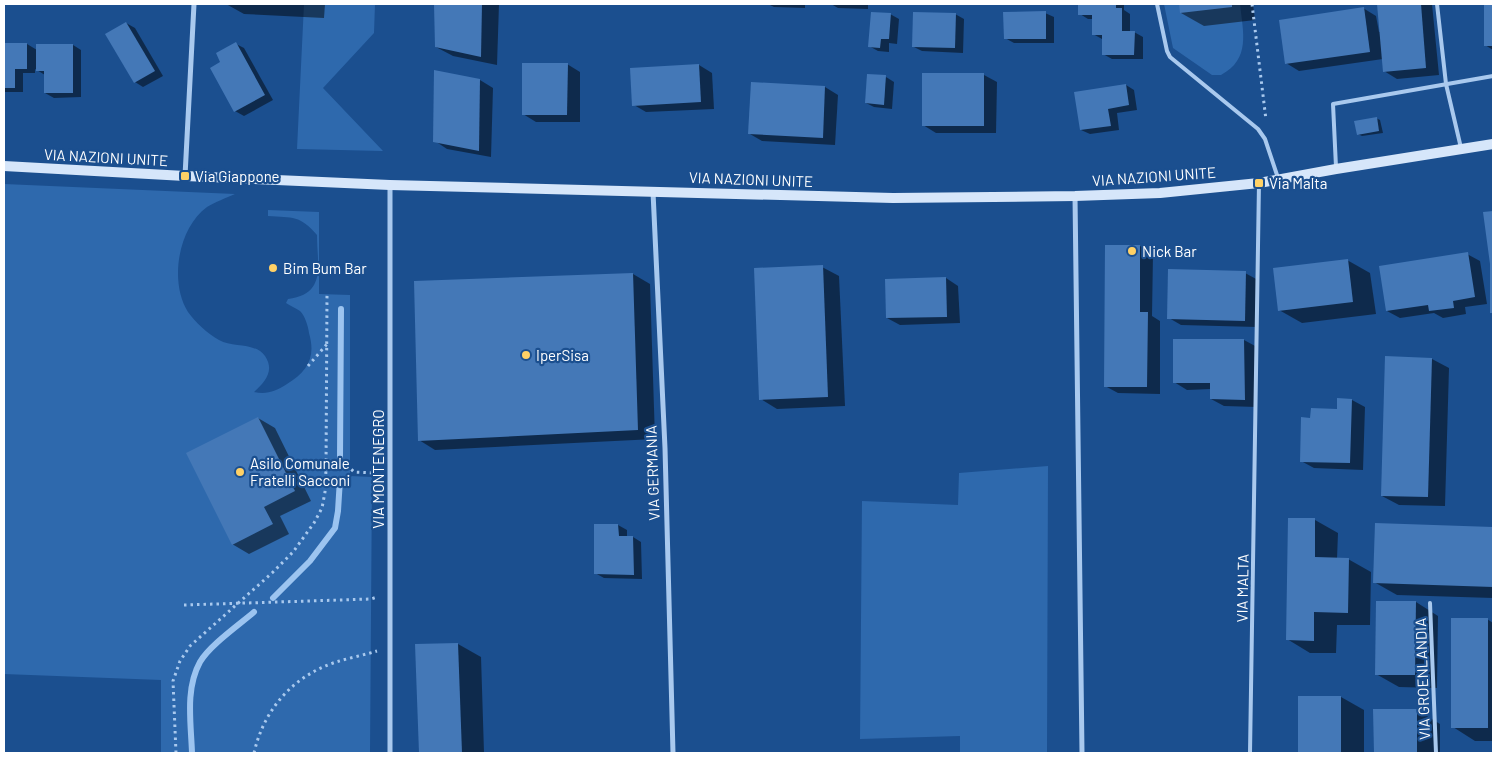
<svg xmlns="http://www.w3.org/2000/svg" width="1497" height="757" viewBox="0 0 1497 757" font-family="Barlow,sans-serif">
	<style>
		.green { fill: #2e69ad }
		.shadow { fill: #0007 }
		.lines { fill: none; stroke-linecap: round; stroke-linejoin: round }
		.stream { stroke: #9cc4f0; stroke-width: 6 }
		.building { fill: #4478b7 }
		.path { stroke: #a9c9ee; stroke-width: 3; stroke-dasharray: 2.5 4; stroke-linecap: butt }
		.lane { stroke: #a9c9ee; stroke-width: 4 }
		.street { stroke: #a9c9ee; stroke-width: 5 }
		.secondary { stroke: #d6e6fa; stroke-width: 10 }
		.poi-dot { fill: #ffd166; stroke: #1b4f8f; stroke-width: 2 }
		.labels { text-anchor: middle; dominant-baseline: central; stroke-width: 4.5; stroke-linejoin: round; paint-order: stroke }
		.street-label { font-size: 15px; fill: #fff; stroke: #1b4f8f }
		.poi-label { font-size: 15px; fill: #fff; stroke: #1b4f8f; text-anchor: start }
	</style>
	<rect width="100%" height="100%" fill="#1b4f8f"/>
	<g class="green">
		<polygon points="304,4 375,4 374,33 323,88 383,151 297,149"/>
		<path d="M1164 4H1240C1243 32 1251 59 1221 75H1212L1173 48Z"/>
		<path d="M4 184 235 194C226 198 215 202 207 207 178 228 169 282 188 312 195 322 208 334 219 340 233 348 255 342 265 356 275 371 265 382 254 392 267 395 276 391 287 384 308 371 316 357 309 333 308 326 305 316 300 311 296 308 290 306 286 303L288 299C327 294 317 265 317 235 300 215 293 218 268 216V210L319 212V294L350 295V476L372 477 370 753H161V680L4 674Z"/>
		<polygon points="1048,466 1047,753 960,753 960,736 860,739 862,501 958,505 959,473"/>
	</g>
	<g class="shadow">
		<polygon points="226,4 325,4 324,18 244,14"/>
		<polygon points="436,4 499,4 497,65 453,56 436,47"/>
		<polygon points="768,4 805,4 805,8 774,7"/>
		<polygon points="831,4 868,4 868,9 838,8"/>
		<polygon points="1080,4 1124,4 1124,10 1130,14 1130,32 1134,32 1143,37 1143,59 1112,59 1103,54 1102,39 1093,34 1093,19 1088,19 1080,14"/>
		<polygon points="1180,4 1253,4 1255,20 1204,26 1181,13"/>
		<polygon points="1378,4 1432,4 1439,75 1397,79 1384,71 1383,59 1299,71 1286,63 1363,8 1376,16 1379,32 1381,32"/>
		<polygon points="1485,4 1493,4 1493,50 1485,45"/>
		<polygon points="1045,13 1054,17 1054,43 1014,43 1005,38"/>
		<polygon points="890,14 899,19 897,44 889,43 889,52 878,51 869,46"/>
		<polygon points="955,14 964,19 963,53 922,51 914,47"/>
		<polygon points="126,23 135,28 163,76 143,87 135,82"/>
		<polygon points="4,44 27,44 37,50 73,45 81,50 81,97 54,98 45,93 45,75 35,69 35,73 23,73 23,92 4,92"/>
		<polygon points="236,44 244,48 273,100 244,116 235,111"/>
		<polygon points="567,64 580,72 580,122 536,122 523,114"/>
		<polygon points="699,65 712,73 714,109 646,112 634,105"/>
		<polygon points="984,75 997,82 996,133 936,133 923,125"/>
		<polygon points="886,77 894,82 892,109 874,107 866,103"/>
		<polygon points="480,80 493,88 491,157 447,149 435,141"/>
		<polygon points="752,83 825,87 838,95 835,145 762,141 750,134"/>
		<polygon points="1126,85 1134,90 1137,110 1117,113 1119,130 1090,134 1081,130"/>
		<polygon points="1376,118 1380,120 1383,133 1362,136 1358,134"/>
		<polygon points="1493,212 1493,313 1491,312 1491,264 1484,214"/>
		<polygon points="1140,246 1153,254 1152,316 1160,321 1160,394 1118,393 1105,386"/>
		<polygon points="1467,254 1480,261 1487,304 1465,307 1466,314 1443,318 1434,313 1400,318 1387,311"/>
		<polygon points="1347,260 1370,273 1376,314 1302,323 1279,310"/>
		<polygon points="822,267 839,276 845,406 777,409 761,399"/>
		<polygon points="1245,273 1258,280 1257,327 1181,325 1169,318"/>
		<polygon points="633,274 650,284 655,439 435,450 419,440 415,282"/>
		<polygon points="946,278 958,286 960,323 900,325 887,318"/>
		<polygon points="1244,340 1257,347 1257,407 1224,406 1211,399 1211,389 1187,390 1174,382"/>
		<polygon points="1432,359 1449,368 1445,506 1399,505 1382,496"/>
		<polygon points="1339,399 1352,400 1365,407 1363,470 1314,468 1301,461 1312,419 1338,410"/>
		<polygon points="258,418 275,428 311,501 280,516 289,534 249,554 232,544"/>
		<polygon points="1315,520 1338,533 1337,559 1348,559 1371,572 1370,625 1337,625 1336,653 1310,653 1287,639"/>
		<polygon points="596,525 618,525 627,530 627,537 633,537 641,542 642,579 604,578 595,573"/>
		<polygon points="1376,525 1493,528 1493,598 1397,595 1374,582"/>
		<polygon points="1416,602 1438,616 1437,688 1399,687 1376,674"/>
		<polygon points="1487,619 1493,623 1493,741 1475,741 1453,727"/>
		<polygon points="458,644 481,657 484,753 420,753 416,646"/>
		<polygon points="1300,697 1341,697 1364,710 1364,753 1299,753"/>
		<polygon points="1417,710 1440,724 1440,753 1375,753 1375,711"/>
	</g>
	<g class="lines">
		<g class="stream">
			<polyline points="340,457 341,309"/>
			<polyline points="273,598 310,561 335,528 338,511 340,479"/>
			<path d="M192 753C191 723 185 689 200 662 210 645 239 625 254 612"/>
		</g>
	</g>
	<g class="building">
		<polygon points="434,4 482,4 481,57 435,47"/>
		<polygon points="1078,4 1116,4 1116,8 1122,8 1122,31 1135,31 1134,55 1102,55 1102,35 1092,35 1092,15 1078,15"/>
		<polygon points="1179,4 1232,4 1232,7 1180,13"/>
		<polygon points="1377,4 1421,4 1426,68 1383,72"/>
		<rect x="1484" y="4" width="9" height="42"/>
		<polygon points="1364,7 1370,52 1285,64 1279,20"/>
		<polygon points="1046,11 1046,39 1004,39 1003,12"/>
		<polygon points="871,12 891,13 889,39 881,39 880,48 868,47"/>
		<polygon points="913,12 956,13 955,48 912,47"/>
		<polygon points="126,22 155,71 134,83 105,34"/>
		<polygon points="236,42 265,95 234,112 210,68 220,62 216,53"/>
		<polygon points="4,43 27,43 27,69 15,69 15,88 4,88"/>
		<polygon points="36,44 73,44 73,93 44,93 44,71 36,71"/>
		<polygon points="522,63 568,63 567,115 522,115"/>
		<polygon points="699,64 701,102 632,106 630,68"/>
		<polygon points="434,70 480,79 479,151 433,142"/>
		<rect x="922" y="73" width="62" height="53"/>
		<polygon points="867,74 886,75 884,105 865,103"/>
		<polygon points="751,82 825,86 823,138 748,134"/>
		<polygon points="1126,84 1129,105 1108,109 1111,126 1080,130 1074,92"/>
		<polygon points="1377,117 1379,131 1357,135 1354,121"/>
		<polygon points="1493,211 1493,313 1490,313 1490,264 1483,212"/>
		<polygon points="1105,245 1140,245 1140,312 1148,312 1147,387 1104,387"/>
		<polygon points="1468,252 1475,297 1453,301 1454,308 1429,311 1428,305 1386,311 1379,266"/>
		<polygon points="1348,259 1353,302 1278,311 1273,268"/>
		<polygon points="823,265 828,397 759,400 754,268"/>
		<polygon points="1168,269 1246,271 1245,321 1167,319"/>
		<polygon points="633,273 638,430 418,441 414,281"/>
		<polygon points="946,277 947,317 886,318 885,279"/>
		<polygon points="1173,339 1244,339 1245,400 1210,399 1210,383 1173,383"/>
		<polygon points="1385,356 1432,358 1428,497 1381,496"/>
		<polygon points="1337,398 1352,399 1350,463 1300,462 1301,417 1310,418 1311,408 1337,409"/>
		<polygon points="258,417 295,491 264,507 273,524 232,545 186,453"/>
		<polygon points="1288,518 1315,518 1315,557 1349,558 1348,613 1314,612 1314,641 1286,640"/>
		<polygon points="1375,523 1493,527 1493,587 1373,583"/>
		<polygon points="594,524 618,524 619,536 633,536 634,575 594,574"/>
		<polygon points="1376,601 1416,601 1415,675 1375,675"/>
		<rect x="1451" y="618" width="37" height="110"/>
		<polygon points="458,643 462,753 419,753 415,644"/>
		<rect x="1298" y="696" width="43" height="57"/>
		<polygon points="1373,709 1417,709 1417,753 1374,753"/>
	</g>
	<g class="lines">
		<g class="path">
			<polyline points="1252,4 1266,120"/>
			<polyline points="308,366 327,344"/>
			<polyline points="326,469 350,468 354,472 373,473 376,478"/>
			<polyline points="184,605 371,599 377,597"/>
			<polyline points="176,753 173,681 180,661 190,646 272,573 293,552 314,523 322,508 325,492 326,469 327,294"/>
			<path d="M254 753C264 709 293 676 336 662 349 658 364 655 377 651"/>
		</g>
		<g class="lane">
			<polyline points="1157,4 1167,51 1170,57 1258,129 1265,139 1278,178"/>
			<polyline points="1437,4 1446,84 1461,148"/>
			<polyline points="1336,167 1333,104 1493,76"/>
			<polyline points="1430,603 1436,753"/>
			<polyline points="1250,753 1259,183"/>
		</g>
		<g class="street">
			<polyline points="185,176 194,4"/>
			<polyline points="653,192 665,448 673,753"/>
			<polyline points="1075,196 1082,753"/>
			<polyline points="390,753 390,185"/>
		</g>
		<polyline class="secondary" points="4,166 185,176 390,185 893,198 1075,196 1160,193 1259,183 1336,169 1493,144"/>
	</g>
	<g class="poi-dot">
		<rect x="180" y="171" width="10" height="10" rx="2.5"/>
		<rect x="1254" y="178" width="10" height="10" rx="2.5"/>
		<circle cx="1132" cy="251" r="5"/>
		<circle cx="273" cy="268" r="5"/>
		<circle cx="526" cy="355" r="5"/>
		<circle cx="240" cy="472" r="5"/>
	</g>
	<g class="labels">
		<g class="street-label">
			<text transform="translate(106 157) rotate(3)">VIA NAZIONI UNITE</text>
			<text transform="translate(1154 176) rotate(-4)">VIA NAZIONI UNITE</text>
			<text transform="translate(751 179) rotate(2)">VIA NAZIONI UNITE</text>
			<text transform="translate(378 469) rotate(-90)">VIA MONTENEGRO</text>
			<text transform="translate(652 473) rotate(-92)">VIA GERMANIA</text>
			<text transform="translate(1242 588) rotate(-89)">VIA MALTA</text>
			<text transform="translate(1422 679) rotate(-92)">VIA GROENLANDIA</text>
		</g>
		<g class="poi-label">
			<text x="195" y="176">Via Giappone</text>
			<text x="1269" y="183">Via Malta</text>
			<text x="1142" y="251">Nick Bar</text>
			<text x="283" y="268">Bim Bum Bar</text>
			<text x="536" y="355">IperSisa</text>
			<text x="250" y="463">Asilo Comunale<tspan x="250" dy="17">Fratelli Sacconi</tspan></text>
		</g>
	</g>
	<rect width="1497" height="757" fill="none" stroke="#ffffff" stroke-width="10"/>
</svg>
